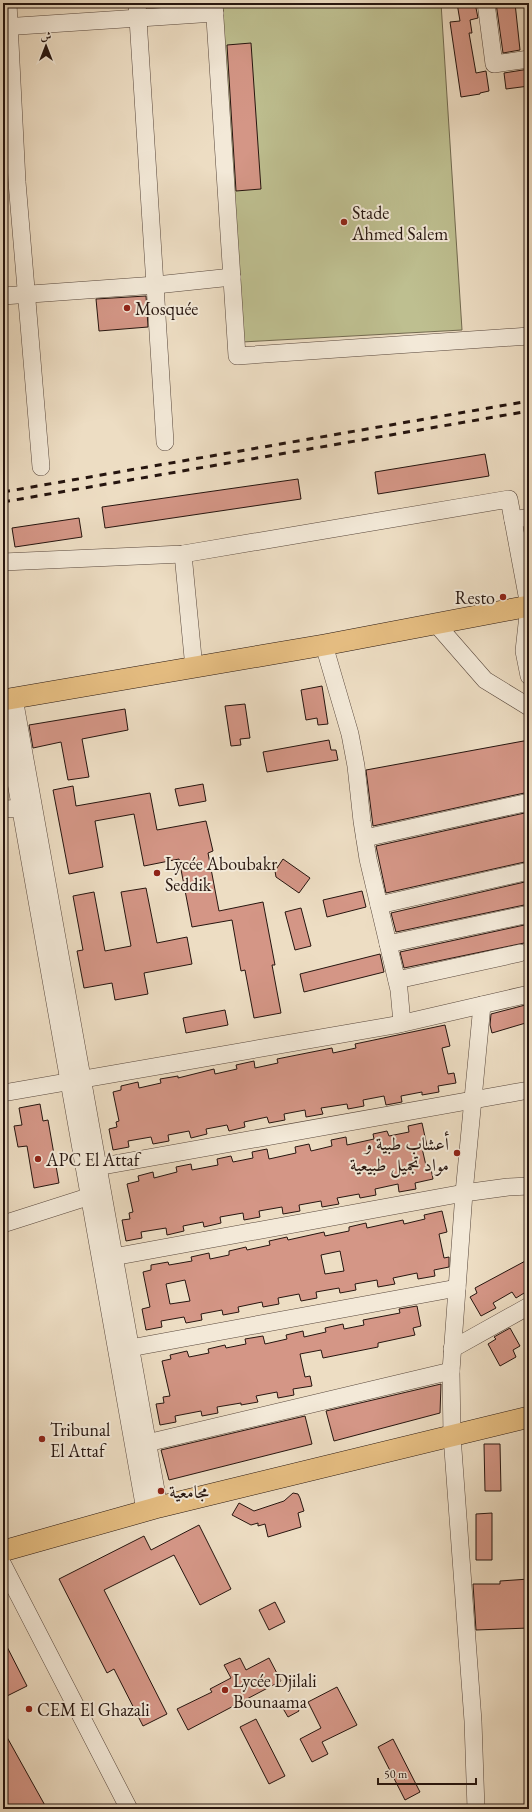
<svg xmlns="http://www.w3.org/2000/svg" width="532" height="1812" viewBox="0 0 532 1812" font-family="'EB Garamond',Amiri,serif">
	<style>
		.green { fill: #bebf90; stroke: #726a50 }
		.building { fill: #d49686; stroke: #26150f; fill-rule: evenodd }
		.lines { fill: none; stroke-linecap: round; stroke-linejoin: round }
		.minor-casing { stroke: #58473c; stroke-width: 18 }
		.major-casing { stroke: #26150f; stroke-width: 22 }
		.minor { stroke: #f3e9d8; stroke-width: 17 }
		.major { stroke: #e6be82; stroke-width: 21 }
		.rail { stroke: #26150f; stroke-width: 3; stroke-dasharray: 7 7; stroke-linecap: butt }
		.poi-dot { fill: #8f2418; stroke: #f3e9d8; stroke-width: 1.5 }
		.labels { text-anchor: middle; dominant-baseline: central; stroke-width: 4; stroke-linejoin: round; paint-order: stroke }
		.poi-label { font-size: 18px; fill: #26150f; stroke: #f3e9d8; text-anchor: start }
	</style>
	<rect width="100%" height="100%" fill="#edddc3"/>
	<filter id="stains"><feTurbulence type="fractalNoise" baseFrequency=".005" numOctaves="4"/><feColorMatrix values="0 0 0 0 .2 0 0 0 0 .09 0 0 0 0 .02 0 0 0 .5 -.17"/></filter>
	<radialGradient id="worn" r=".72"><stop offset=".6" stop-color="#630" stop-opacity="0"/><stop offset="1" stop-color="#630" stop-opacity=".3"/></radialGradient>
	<polygon class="green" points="219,3 441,3 462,330 242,342"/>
	<g class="building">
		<polygon points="457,3 475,3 478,18 470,20 472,33 469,33 476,73 486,71 489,91 480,93 480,94 461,97 450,22 460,21"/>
		<polygon points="496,3 515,3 520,50 503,53"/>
		<polygon points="251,43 261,189 236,191 227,45"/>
		<polygon points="529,69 529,86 506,89 504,73"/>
		<polygon points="146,296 148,327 99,331 96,299"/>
		<polygon points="485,454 489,476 378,494 375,472"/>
		<polygon points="298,479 301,499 105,528 102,507"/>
		<polygon points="79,518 82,537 15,547 12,528"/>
		<polygon points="322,686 328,724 318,725 317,718 306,720 301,690"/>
		<polygon points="245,704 250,738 240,739 241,745 231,746 225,706"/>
		<polygon points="125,709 128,730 82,739 89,777 68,780 61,742 33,748 29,725"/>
		<polygon points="329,740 331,750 336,750 338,760 267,772 263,752"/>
		<polygon points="529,740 529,792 373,826 366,770"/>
		<polygon points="203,784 206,801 179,806 175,789"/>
		<polygon points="73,786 76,806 150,793 157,830 206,821 213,851 208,853 219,911 263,902 275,965 272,965 281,1013 254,1018 245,970 241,971 232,920 192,927 179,859 144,866 134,814 95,821 103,867 69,874 53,790"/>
		<polygon points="529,812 529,861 386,893 376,846"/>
		<polygon points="283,859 310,878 299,893 276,877 275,871"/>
		<polygon points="529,881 529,904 396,932 391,913"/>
		<polygon points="146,888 157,943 187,937 192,964 144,973 148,994 115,1000 112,983 84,988 77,951 83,950 73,896 94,892 105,951 131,946 121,892"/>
		<polygon points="362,891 366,907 327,917 323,900"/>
		<polygon points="301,908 311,946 295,950 285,912"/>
		<polygon points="529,924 529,942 404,968 400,952"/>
		<polygon points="380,954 384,972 304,992 300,974"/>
		<polygon points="529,1004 529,1022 492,1033 490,1025 491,1014"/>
		<polygon points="225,1010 228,1025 186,1033 183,1018"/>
		<polygon points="445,1025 450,1046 442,1048 448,1074 454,1073 456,1083 438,1086 439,1092 422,1095 422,1092 401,1096 402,1102 386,1105 384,1096 363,1100 364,1106 348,1109 347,1104 321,1108 323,1114 306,1117 305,1110 284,1114 285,1120 269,1123 267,1117 244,1122 245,1127 229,1131 227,1125 206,1129 207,1134 191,1138 189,1131 168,1135 169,1141 153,1144 151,1137 128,1141 129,1147 113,1150 109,1129 117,1127 116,1122 119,1121 113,1092 121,1090 121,1086 138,1082 139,1088 161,1083 160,1079 178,1076 178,1078 214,1069 215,1074 237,1069 236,1065 254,1061 255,1068 278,1063 277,1059 332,1048 333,1053 356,1048 355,1044"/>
		<polygon points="40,1104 43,1121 48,1120 59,1183 34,1188 27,1146 18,1147 14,1126 22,1125 19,1108"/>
		<polygon points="422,1123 427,1146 422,1148 427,1170 431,1169 433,1179 415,1183 416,1189 399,1192 398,1184 375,1189 376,1195 360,1198 359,1194 337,1198 339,1204 322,1207 321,1201 299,1205 300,1211 283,1214 282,1207 259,1211 260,1217 244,1220 243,1213 220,1217 221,1223 204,1227 203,1222 183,1226 184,1231 167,1235 166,1228 141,1232 142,1238 126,1241 122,1220 130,1219 129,1213 133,1212 127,1184 139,1181 138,1176 153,1172 154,1178 177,1172 176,1167 191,1164 192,1170 218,1165 217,1159 231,1156 233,1162 253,1158 252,1152 267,1149 269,1159 296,1153 295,1147 309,1144 311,1151 332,1146 331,1140 346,1137 347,1145 374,1139 373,1134 387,1131 389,1136 409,1132 408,1126"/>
		<path d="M442 1211 447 1232 439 1234 444 1258 449 1257V1267L434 1270 435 1276 418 1279 417 1273 393 1278 395 1284 378 1287 377 1280 355 1284 356 1290 340 1293 339 1288 316 1292 317 1298 301 1301 299 1294 278 1298 279 1304 263 1307 262 1302 238 1307 239 1312 223 1315 222 1310 201 1314 202 1320 186 1323 184 1317 161 1321 162 1327 146 1330 142 1309 150 1307 143 1272 151 1270V1265L168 1262 169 1265 192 1261 191 1257 209 1253 210 1259 229 1255V1251L246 1247 247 1250 270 1245 269 1241 287 1237 288 1240 324 1232 325 1236 349 1231V1227L366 1223 367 1228 403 1220 404 1224 425 1219 424 1215ZM340 1251 344 1271 325 1274 321 1255ZM185 1280 190 1301 170 1304 166 1284Z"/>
		<polygon points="529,1259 529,1290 516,1298 512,1292 493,1303 496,1308 481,1316 470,1297 477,1293 475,1288"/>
		<polygon points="417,1306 421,1326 413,1328 415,1335 378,1343 378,1347 323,1358 321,1350 300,1354 305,1377 310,1376 312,1386 293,1389 294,1395 278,1398 277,1392 256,1396 258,1402 241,1405 241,1403 217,1407 218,1413 202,1416 201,1411 175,1416 176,1422 160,1425 156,1404 164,1403 163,1397 170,1396 162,1361 171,1359 170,1355 187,1351 189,1357 209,1353 208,1349 225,1345 226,1348 246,1344 245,1339 263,1336 265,1344 287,1339 286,1335 303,1331 304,1337 326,1332 325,1328 343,1324 344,1329 364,1325 363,1320 400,1313 399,1309"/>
		<polygon points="510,1328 520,1346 513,1350 516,1357 500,1366 488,1344 496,1339 494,1337"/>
		<polygon points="441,1384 440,1413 334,1441 326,1411"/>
		<polygon points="305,1416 312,1444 169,1480 161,1450"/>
		<polygon points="484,1444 500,1444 501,1491 485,1491"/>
		<polygon points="293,1493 298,1494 300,1498 304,1511 298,1513 301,1527 268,1537 265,1524 258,1526 258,1523 251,1525 232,1515 239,1503 254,1511 284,1501"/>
		<polygon points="492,1513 492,1560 476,1560 476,1514"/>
		<polygon points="199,1525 231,1589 200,1605 174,1555 104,1590 167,1714 143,1726 114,1669 107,1673 59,1579 144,1536 151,1550"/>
		<polygon points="529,1579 529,1628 476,1630 473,1584 500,1584 500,1581"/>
		<polygon points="275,1602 285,1622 269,1630 259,1610"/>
		<polygon points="3,1639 27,1686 3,1698"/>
		<polygon points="240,1658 246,1670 269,1658 281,1681 188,1730 177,1709 212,1692 210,1689 231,1678 224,1665"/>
		<polygon points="337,1687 357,1725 322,1742 328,1754 312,1762 300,1739 321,1728 308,1702"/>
		<polygon points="293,1699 299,1711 288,1717 281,1705"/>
		<polygon points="256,1719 285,1776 269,1784 240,1727"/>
		<polygon points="3,1730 18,1757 47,1809 10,1809 3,1796"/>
		<polygon points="393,1739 420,1792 405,1800 378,1747"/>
	</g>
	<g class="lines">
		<g class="minor-casing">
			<g id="minor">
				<polyline points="8,3 17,182 41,467"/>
				<polyline points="137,3 165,442"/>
				<polyline points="214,3 237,356 529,336"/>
				<polyline points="486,3 494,64 529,59"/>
				<polyline points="3,27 215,13"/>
				<polyline points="3,296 156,285 232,277"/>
				<polyline points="513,520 529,517"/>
				<polyline points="183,554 194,668"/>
				<polyline points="3,562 183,554 509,499 529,606 524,651 529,676"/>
				<polyline points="437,625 485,680 529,707"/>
				<polyline points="324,645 350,734 356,766 362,821 368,859 399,990 402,1023"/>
				<polyline points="14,698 159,1507"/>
				<polyline points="3,709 145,1510"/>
				<polyline points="3,809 32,808"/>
				<polyline points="365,838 529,802"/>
				<polyline points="379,905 529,871"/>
				<polyline points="388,944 529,914"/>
				<polyline points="397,980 520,953"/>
				<polyline points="3,1093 395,1025 529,994"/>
				<polyline points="97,1167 529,1090"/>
				<polyline points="3,1224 100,1193"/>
				<polyline points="113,1257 464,1193 508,1187 529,1186"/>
				<polyline points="130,1348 457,1288"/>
				<polyline points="452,1349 529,1306"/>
				<polyline points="147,1443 451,1371"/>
				<polyline points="3,1565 129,1809"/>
				<polyline points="476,1809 473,1721 452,1436 451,1371 464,1193 482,1005"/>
			</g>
		</g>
		<g class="major-casing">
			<g id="major">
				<polyline points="3,700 324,645 529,606"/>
				<polyline points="3,1551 159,1507 529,1417"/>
			</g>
		</g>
		<use href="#minor" class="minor"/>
		<use href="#major" class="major"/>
		<g class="rail">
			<polyline points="3,492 529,401"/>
			<polyline points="3,502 529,411"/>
		</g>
	</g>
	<g class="poi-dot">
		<circle cx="344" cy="222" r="4"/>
		<circle cx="127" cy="308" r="4"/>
		<circle cx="503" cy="597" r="4"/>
		<circle cx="157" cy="873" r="4"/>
		<circle cx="457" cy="1153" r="4"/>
		<circle cx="38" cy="1159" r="4"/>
		<circle cx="42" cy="1439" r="4"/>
		<circle cx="161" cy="1491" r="4"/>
		<circle cx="225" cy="1690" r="4"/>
		<circle cx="29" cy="1709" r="4"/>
	</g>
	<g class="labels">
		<g class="poi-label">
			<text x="352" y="212">Stade<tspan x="352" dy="21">Ahmed Salem</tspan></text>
			<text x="135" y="308">Mosquée</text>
			<text x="495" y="597" text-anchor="end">Resto</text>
			<text x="165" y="863">Lycée Aboubakr<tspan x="165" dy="21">Seddik</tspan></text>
			<text x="449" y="1143" text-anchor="end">أعشاب طبية و<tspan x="449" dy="21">مواد تجميل طبيعية</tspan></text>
			<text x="46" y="1159">APC El Attaf</text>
			<text x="50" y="1429">Tribunal<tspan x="50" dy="21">El Attaf</tspan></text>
			<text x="169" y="1491">مجامعية</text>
			<text x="233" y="1680">Lycée Djilali<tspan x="233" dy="21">Bounaama</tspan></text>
			<text x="37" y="1709">CEM El Ghazali</text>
		</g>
	</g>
	<rect width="532" height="1812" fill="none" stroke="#edddc3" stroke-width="16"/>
	<rect x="4" y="4" width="524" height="1804" fill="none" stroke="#26150f" stroke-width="2"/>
	<rect x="8" y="8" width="516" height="1796" fill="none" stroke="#26150f"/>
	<g transform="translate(46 46)" stroke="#f3e9d8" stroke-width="3" paint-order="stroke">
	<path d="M0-3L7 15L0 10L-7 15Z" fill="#26150f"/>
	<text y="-6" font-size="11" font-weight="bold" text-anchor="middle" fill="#26150f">ش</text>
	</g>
	<path d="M378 1778v6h98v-6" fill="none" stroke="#26150f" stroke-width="2"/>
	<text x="384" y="1778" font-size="12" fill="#26150f" stroke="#f3e9d8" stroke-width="3" paint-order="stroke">50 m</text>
	<rect width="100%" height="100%" filter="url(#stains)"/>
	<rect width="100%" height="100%" fill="url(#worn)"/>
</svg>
